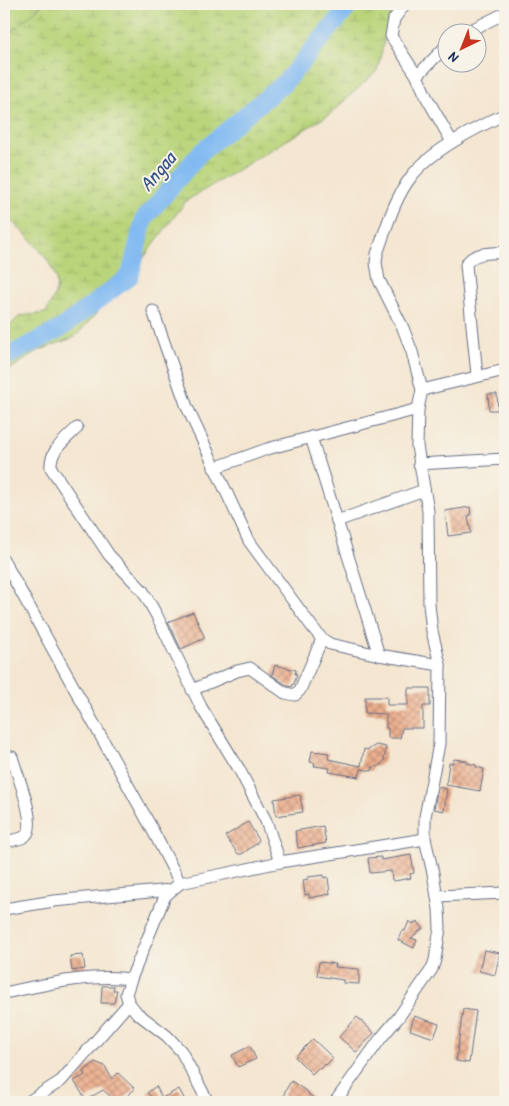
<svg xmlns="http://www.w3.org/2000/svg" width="509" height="1106" viewBox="0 0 509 1106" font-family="'Patrick Hand',sans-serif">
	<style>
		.grass { fill: url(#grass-tufts); stroke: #6a826c }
		.wetland { fill: url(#wetland-marsh); stroke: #6a826c }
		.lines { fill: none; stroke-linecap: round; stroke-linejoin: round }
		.river { stroke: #81baf2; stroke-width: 18 }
		.building { fill: url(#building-cross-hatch) }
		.minor-casing { stroke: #676f86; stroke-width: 13 }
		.minor { stroke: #fff; stroke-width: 11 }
		.labels { text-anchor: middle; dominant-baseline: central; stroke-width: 4; stroke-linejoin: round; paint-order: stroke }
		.water-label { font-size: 20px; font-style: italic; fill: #345283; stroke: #f7f3e8 }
	</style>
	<defs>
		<pattern id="grass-tufts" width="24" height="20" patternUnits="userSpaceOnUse" patternTransform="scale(1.25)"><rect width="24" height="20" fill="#b9d47a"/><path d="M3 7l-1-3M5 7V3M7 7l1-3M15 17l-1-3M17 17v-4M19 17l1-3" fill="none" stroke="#9eb66c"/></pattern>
		<pattern id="wetland-marsh" width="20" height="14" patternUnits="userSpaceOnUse" patternTransform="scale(1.25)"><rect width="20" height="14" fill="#b9d47a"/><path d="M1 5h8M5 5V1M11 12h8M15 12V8" fill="none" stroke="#9eb66c"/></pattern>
		<pattern id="building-cross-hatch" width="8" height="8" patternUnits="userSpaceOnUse" patternTransform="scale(1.25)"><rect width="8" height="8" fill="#edb08f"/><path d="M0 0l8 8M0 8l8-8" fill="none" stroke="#bf9078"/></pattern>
	</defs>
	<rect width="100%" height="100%" fill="#f7f3e8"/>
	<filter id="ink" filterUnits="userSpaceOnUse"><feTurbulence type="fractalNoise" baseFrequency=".02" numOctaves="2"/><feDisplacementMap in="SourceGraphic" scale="10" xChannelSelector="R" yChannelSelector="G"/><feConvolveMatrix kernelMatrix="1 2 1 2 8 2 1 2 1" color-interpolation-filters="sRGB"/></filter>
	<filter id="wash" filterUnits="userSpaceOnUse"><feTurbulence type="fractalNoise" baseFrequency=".0096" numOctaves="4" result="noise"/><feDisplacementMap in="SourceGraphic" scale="20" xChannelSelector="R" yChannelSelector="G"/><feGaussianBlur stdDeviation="1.12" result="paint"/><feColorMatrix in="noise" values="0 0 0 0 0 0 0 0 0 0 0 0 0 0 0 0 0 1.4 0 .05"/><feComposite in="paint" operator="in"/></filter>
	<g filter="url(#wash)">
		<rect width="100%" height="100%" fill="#f4e6d0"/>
		<polygon class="grass" points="4,4 43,4 4,38"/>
		<path class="wetland" d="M43 4H393L377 71 330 114 186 201 130 276 75 337 38 351 4 373V331L20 316 46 313C49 306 54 298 56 291 62 265 22 230 4 215V38Z"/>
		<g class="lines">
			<polyline class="river" points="4,358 60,329 130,276 144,219 200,153 285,82 351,4"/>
		</g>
		<g id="blocks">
			<g class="building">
				<polygon points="488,394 497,394 498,410 489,410"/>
				<polygon points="470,507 471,515 468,516 471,533 448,536 445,511"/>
				<polygon points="193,612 205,638 181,649 168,622"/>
				<polygon points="275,665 296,670 295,674 297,674 294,684 293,684 292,687 288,686 272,675"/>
				<polygon points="408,688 430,688 430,706 423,706 423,728 402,728 400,738 388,738 388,728 386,728 386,714 365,713 365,697 387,697 387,705 408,705"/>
				<polygon points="376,745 386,747 384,761 379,766 373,767 372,771 361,769 359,777 329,772 330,768 314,766 315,763 310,762 312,751 329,753 328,759 361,766 364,749 368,750"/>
				<polygon points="454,759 467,761 467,763 476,765 476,767 484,769 480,791 446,785 449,763 453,763"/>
				<polygon points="438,787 447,789 444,811 434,809"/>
				<polygon points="300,795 303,812 276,816 274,799"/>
				<polygon points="248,822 259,840 256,844 242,854 238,854 225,836"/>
				<polygon points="323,826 326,843 298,848 295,831"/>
				<polygon points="411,855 414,873 410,874 411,878 394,881 392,880 391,871 370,873 368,858 381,857 381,860"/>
				<polygon points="324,875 324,878 328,877 330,894 309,898 309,894 305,895 303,880 308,879 308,877"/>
				<polygon points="409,921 413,924 418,922 423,928 411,938 417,940 414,948 398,940 402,930 405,931"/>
				<polygon points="484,950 500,953 495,975 479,971"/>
				<polygon points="83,955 85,969 72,971 70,956"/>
				<polygon points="319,962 336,964 335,967 359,969 359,984 343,983 343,980 317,976"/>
				<polygon points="102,986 114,986 113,990 117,990 114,1003 101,1003"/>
				<polygon points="463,1009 476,1011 469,1063 456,1061"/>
				<polygon points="414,1016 439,1024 434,1038 410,1030"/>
				<polygon points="357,1017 374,1033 356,1052 339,1037"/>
				<polygon points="313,1039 333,1058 326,1065 324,1064 320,1069 318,1068 312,1074 295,1057"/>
				<polygon points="250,1046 256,1059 238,1067 232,1055"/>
				<polygon points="95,1062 105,1066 112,1079 118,1073 135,1089 120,1102 117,1102 103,1090 86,1100 74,1081 85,1075 83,1072"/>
				<polygon points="291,1081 309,1093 308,1094 320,1102 292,1102 283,1097 285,1094 284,1093"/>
				<polygon points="156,1086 162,1098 179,1089 186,1102 154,1102 156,1101 147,1093"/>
			</g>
		</g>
	</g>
	<g filter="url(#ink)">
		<use href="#blocks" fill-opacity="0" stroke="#676f86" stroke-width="1"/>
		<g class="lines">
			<g class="minor-casing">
				<g id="minor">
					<polyline points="405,4 394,19 391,36 417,76 427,98 452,142"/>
					<polyline points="467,32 505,13"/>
					<polyline points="417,76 446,46"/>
					<polyline points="153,311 187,407 249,541 313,628 322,639 330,644 379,655 440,665"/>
					<path d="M477 375 466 265C472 251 492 254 505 252"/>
					<polyline points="422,390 505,370"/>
					<path d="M77 428C66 439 49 451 51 468L109 555 143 591 157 616 201 707 239 769 266 821 280 862"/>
					<polyline points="311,437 379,655"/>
					<polyline points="419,464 505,459"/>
					<polyline points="214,468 267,449 418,409"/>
					<polyline points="337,521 424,490"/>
					<polyline points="4,561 151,827 180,883"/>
					<polyline points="192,690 237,671 250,668 285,693 295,695 300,690 322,639"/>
					<path d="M4 842C10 840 22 840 26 835 38 824 16 772 12 757"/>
					<polyline points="437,896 505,893"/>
					<polyline points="4,909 54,901 171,890"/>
					<path d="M4 993C43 985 91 973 131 979"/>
					<polyline points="28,1102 61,1081 129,1003"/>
					<polyline points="208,1102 181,1051 167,1036 137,1013 129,1003 126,994 131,979 165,896 180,883 214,876 280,862 425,839"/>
					<path d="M335 1102 381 1038 398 1018 432 969 435 960 440 928 439 909 433 873 425 839V817L439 744 440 665 432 631 429 604 428 511 417 446 418 409 422 390 412 352 403 328 379 280 376 263 377 254C386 229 394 199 411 177 430 151 476 128 505 114"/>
				</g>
			</g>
			<use href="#minor" class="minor"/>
		</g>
	</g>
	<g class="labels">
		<g class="water-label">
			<text transform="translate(157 171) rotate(-50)">Angaa</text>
		</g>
	</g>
	<rect width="509" height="1106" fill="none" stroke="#f7f3e8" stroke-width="20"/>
	<g transform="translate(462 48) rotate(223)"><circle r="24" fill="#f7f3e8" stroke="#9fa5b1"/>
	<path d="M0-4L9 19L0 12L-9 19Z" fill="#c8321e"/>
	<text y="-8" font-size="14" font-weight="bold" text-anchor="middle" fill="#1b2f5e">N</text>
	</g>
</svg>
